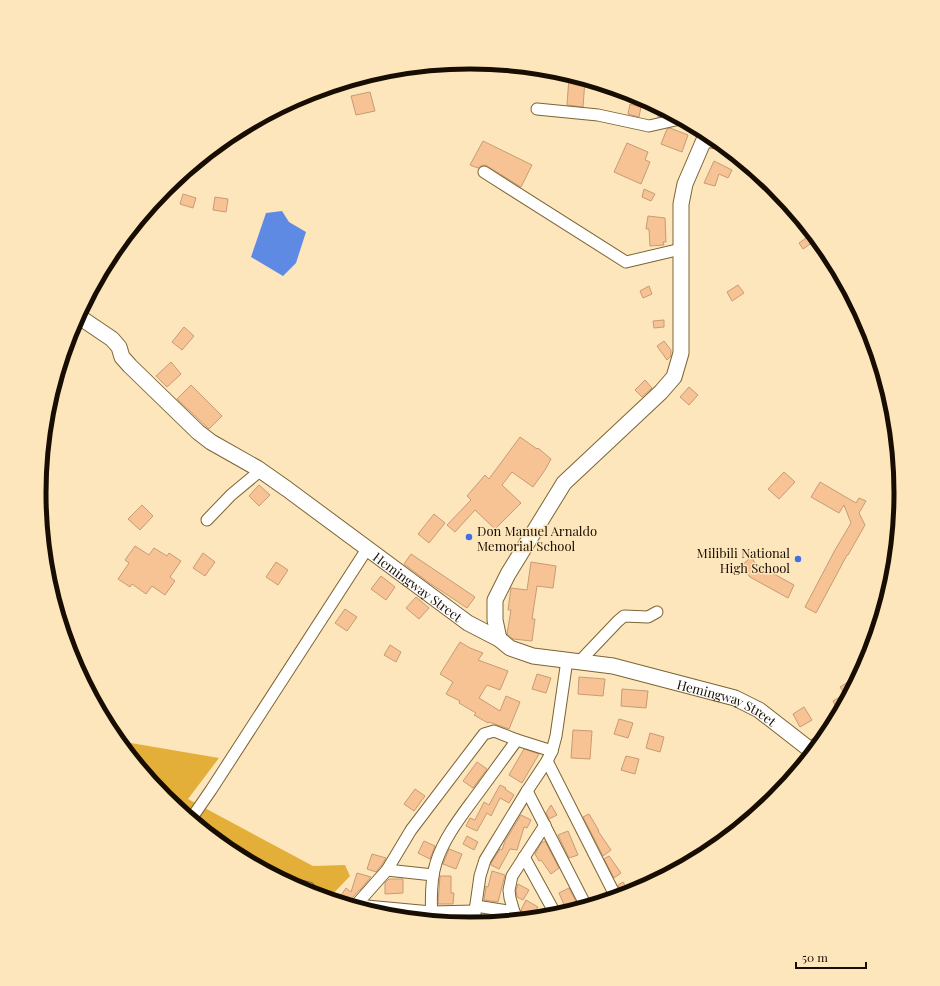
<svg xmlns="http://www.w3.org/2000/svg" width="940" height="986" viewBox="0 0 940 986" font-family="'Playfair Display',serif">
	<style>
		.green { fill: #e3af39 }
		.water { fill: #5e8ae4 }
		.building { fill: #f8c394; stroke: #c79b74 }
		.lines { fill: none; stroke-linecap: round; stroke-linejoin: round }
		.street-casing { stroke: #7d6432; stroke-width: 13 }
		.secondary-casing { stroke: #7d6432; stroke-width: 17 }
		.street { stroke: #fff; stroke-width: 11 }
		.secondary { stroke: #fff; stroke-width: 15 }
		.poi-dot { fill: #3e72e2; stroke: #fde6bc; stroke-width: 1.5 }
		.labels { text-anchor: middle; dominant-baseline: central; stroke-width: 3; stroke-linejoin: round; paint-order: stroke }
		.poi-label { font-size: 13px; fill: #170d00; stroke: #fde6bc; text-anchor: start }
		.street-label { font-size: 13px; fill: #170d00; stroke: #fde6bc }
		.rim { fill: none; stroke: #170d00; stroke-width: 5 }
	</style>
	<rect width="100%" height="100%" fill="#fde6bc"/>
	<polygon class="green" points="119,741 219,758 188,799 313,866 345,865 350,876 329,898 305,891 230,851 165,798"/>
	<polygon class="water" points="282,211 289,222 306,232 296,263 283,276 251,257 266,213"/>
	<g class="building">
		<polygon points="569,77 580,78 585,80 583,107 567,105"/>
		<polygon points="370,92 375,111 356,115 351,96"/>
		<polygon points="630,104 641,107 639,117 628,114"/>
		<polygon points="656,106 669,113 671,114 658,117"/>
		<polygon points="670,128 688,135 682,152 661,144 667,129"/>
		<polygon points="483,141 532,165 521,187 487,166 485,165 481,166 478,168 470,165"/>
		<polygon points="627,143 648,152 645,160 650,162 641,184 614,172"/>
		<polygon points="714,161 732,170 728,178 719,174 715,186 704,183"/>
		<polygon points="644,189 655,194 651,201 642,197"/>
		<polygon points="183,194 196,198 193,208 180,204"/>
		<polygon points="215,197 228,199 226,212 213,210"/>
		<polygon points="648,216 665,218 666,242 663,242 664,245 650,246 649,229 646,229"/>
		<polygon points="809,236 813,242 803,249 799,243"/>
		<polygon points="738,285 744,293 732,301 727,292"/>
		<polygon points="649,286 652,294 643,298 640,291"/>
		<polygon points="664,320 664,327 654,328 653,321"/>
		<polygon points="184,327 194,336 182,350 172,342"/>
		<polygon points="664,341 671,350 671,356 667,360 657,346"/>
		<polygon points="171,362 181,374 167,387 156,376"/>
		<polygon points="645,380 652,388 642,397 635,390"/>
		<polygon points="191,385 222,416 209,429 177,399"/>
		<polygon points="689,387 698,395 689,405 680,397"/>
		<polygon points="520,437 537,449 538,448 551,459 545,470 533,487 512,472 502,485 521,503 495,529 475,510 455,532 447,525 471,500 467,496 485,475 489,479"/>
		<polygon points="784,472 795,482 779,499 768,489"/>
		<polygon points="820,482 856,503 859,498 866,501 859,513 865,525 848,555 847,555 816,613 805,607 835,550 851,523 844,505 839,513 811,497"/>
		<polygon points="259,485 270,495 259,506 249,496"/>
		<polygon points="142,505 153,516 140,530 128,519"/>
		<polygon points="434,514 445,523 429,543 418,534"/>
		<polygon points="135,546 149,555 154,548 167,556 169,553 181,561 170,577 175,581 165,595 152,586 146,594 132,584 130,587 118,579 129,563 125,560"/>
		<polygon points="203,553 215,562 205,576 193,568"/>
		<polygon points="411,554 475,597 467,608 428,582 404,564"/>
		<polygon points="751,557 756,564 794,585 788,598 750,577 741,566"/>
		<polygon points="276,562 288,570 278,585 266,577"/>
		<polygon points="531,562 556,566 553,588 537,586 532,619 535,619 532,641 513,639 507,634 511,610 508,610 511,588 527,590"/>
		<polygon points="381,576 395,587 386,600 371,589"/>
		<polygon points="416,597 429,608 419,619 406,608"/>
		<polygon points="345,609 357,617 347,631 335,623"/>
		<polygon points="460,642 470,648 483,653 478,660 508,671 500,690 487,685 479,698 500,711 506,696 520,702 509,729 489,722 488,723 474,715 476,713 459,703 460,701 446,694 453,682 440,674"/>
		<polygon points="390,645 401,652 396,662 384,655"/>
		<polygon points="537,674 551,678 546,693 532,689"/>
		<polygon points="858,676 851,690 839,712 833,701 845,694 840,687"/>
		<polygon points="579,677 605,679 603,696 578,694"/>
		<polygon points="622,689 648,691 646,708 621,706"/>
		<polygon points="804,707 812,720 800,727 793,714"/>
		<polygon points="619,719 633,723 628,738 614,734"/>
		<polygon points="573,730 592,731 590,759 571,758"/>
		<polygon points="650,733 664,737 660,752 646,748"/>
		<polygon points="524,749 539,754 522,783 509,775"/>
		<polygon points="626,756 639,759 635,774 621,770"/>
		<polygon points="477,762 487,769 473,788 463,781"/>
		<polygon points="500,785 506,788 505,789 514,795 509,803 500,798 491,816 487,813 477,831 466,826 470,818 475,820 484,802 489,805"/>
		<polygon points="415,789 425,796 414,811 404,804"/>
		<polygon points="551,805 557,815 549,819 546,813"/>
		<polygon points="589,814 599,831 598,831 611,850 603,856 583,817"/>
		<polygon points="521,815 531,820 527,828 524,827 517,850 510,849 499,869 491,865 491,863 500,849 502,850 505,841"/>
		<polygon points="568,831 578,855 569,858 558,835"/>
		<polygon points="467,836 478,842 474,850 463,844"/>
		<polygon points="424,841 435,846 430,859 418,853"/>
		<polygon points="545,841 559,868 551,874 541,860 539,861 535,854 541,843"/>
		<polygon points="449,849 462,854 456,869 443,864"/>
		<polygon points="372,854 386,858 381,866 376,872 367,869"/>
		<polygon points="609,856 621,873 614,878 604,859"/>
		<polygon points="492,871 505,875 498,902 484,900 486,886 488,887"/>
		<polygon points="357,873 371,877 370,878 360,890 359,890 347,904 337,901 346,888 351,892"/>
		<polygon points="440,876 451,876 451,893 454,893 453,904 438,904"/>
		<polygon points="389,879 403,879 403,893 385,894 385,883"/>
		<polygon points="623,882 630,893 623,895 618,885"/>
		<polygon points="518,884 529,890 523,900 517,897 516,890"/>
		<polygon points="569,888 576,902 565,907 559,893"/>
		<polygon points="526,900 538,907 532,917 522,911 521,910"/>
	</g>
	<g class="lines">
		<g class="street-casing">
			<g id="street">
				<polyline points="537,109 598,115 649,126 680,119"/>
				<polyline points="703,141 720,143"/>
				<polyline points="484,172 626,262 681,249"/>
				<polyline points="207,520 231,495 261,470"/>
				<polyline points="579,662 618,621 624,616 648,617 657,612"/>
				<polyline points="809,749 824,738"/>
				<polyline points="547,761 616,897"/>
				<polyline points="527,791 586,906"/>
				<polyline points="191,819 211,790 367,549"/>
				<polyline points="524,857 556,915"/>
				<polyline points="387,870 433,875"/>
				<polyline points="295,886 301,886 309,888 313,893"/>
				<polyline points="356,905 387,870 411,830 484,734 494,731 517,740 552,751"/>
				<polyline points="354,906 356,905 431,912 475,911"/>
				<polyline points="476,906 514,912"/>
				<polyline points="518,919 514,912 510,898 509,890 512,876 545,825"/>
				<path d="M432 920C431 904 431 878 436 863 443 840 459 819 473 800 488 780 502 760 517 740"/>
				<polyline points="475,923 475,911 480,876 485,860 527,791 547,761 552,751 556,736 567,660"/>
			</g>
		</g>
		<g class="secondary-casing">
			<g id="secondary">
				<path id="s1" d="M78 316 112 339 119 347 122 357 130 366 198 432 211 442 257 468 287 489 468 623 499 639 510 648 533 656 613 666 735 698 759 710 813 752"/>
				<polyline points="499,639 495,620 495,600 508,574 564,483 661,392 674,377 681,353 681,204 685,184 707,133"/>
			</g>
		</g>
		<use href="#street" class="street"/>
		<use href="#secondary" class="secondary"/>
	</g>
	<g class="poi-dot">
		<circle cx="469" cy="537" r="4"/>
		<circle cx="798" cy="559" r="4"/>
	</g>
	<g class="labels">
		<g class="poi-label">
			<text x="477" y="530">Don Manuel Arnaldo<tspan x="477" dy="15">Memorial School</tspan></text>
			<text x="790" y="552" text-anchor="end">Milibili National<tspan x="790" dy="15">High School</tspan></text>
		</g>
		<g class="street-label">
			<text stroke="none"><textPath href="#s1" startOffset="438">Hemingway Street</textPath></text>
			<text stroke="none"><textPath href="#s1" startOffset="774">Hemingway Street</textPath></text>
		</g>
	</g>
	<path d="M0 0H940V986H0ZM46 493a424 424 0 1 1 848 0a424 424 0 1 1-848 0Z" fill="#fde6bc" fill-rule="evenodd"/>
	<path class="rim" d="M46 493a424 424 0 1 1 848 0a424 424 0 1 1-848 0Z"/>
	<path d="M796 962v6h70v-6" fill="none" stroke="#170d00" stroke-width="2"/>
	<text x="802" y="962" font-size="12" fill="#170d00" stroke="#fde6bc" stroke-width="3" paint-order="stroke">50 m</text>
</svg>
